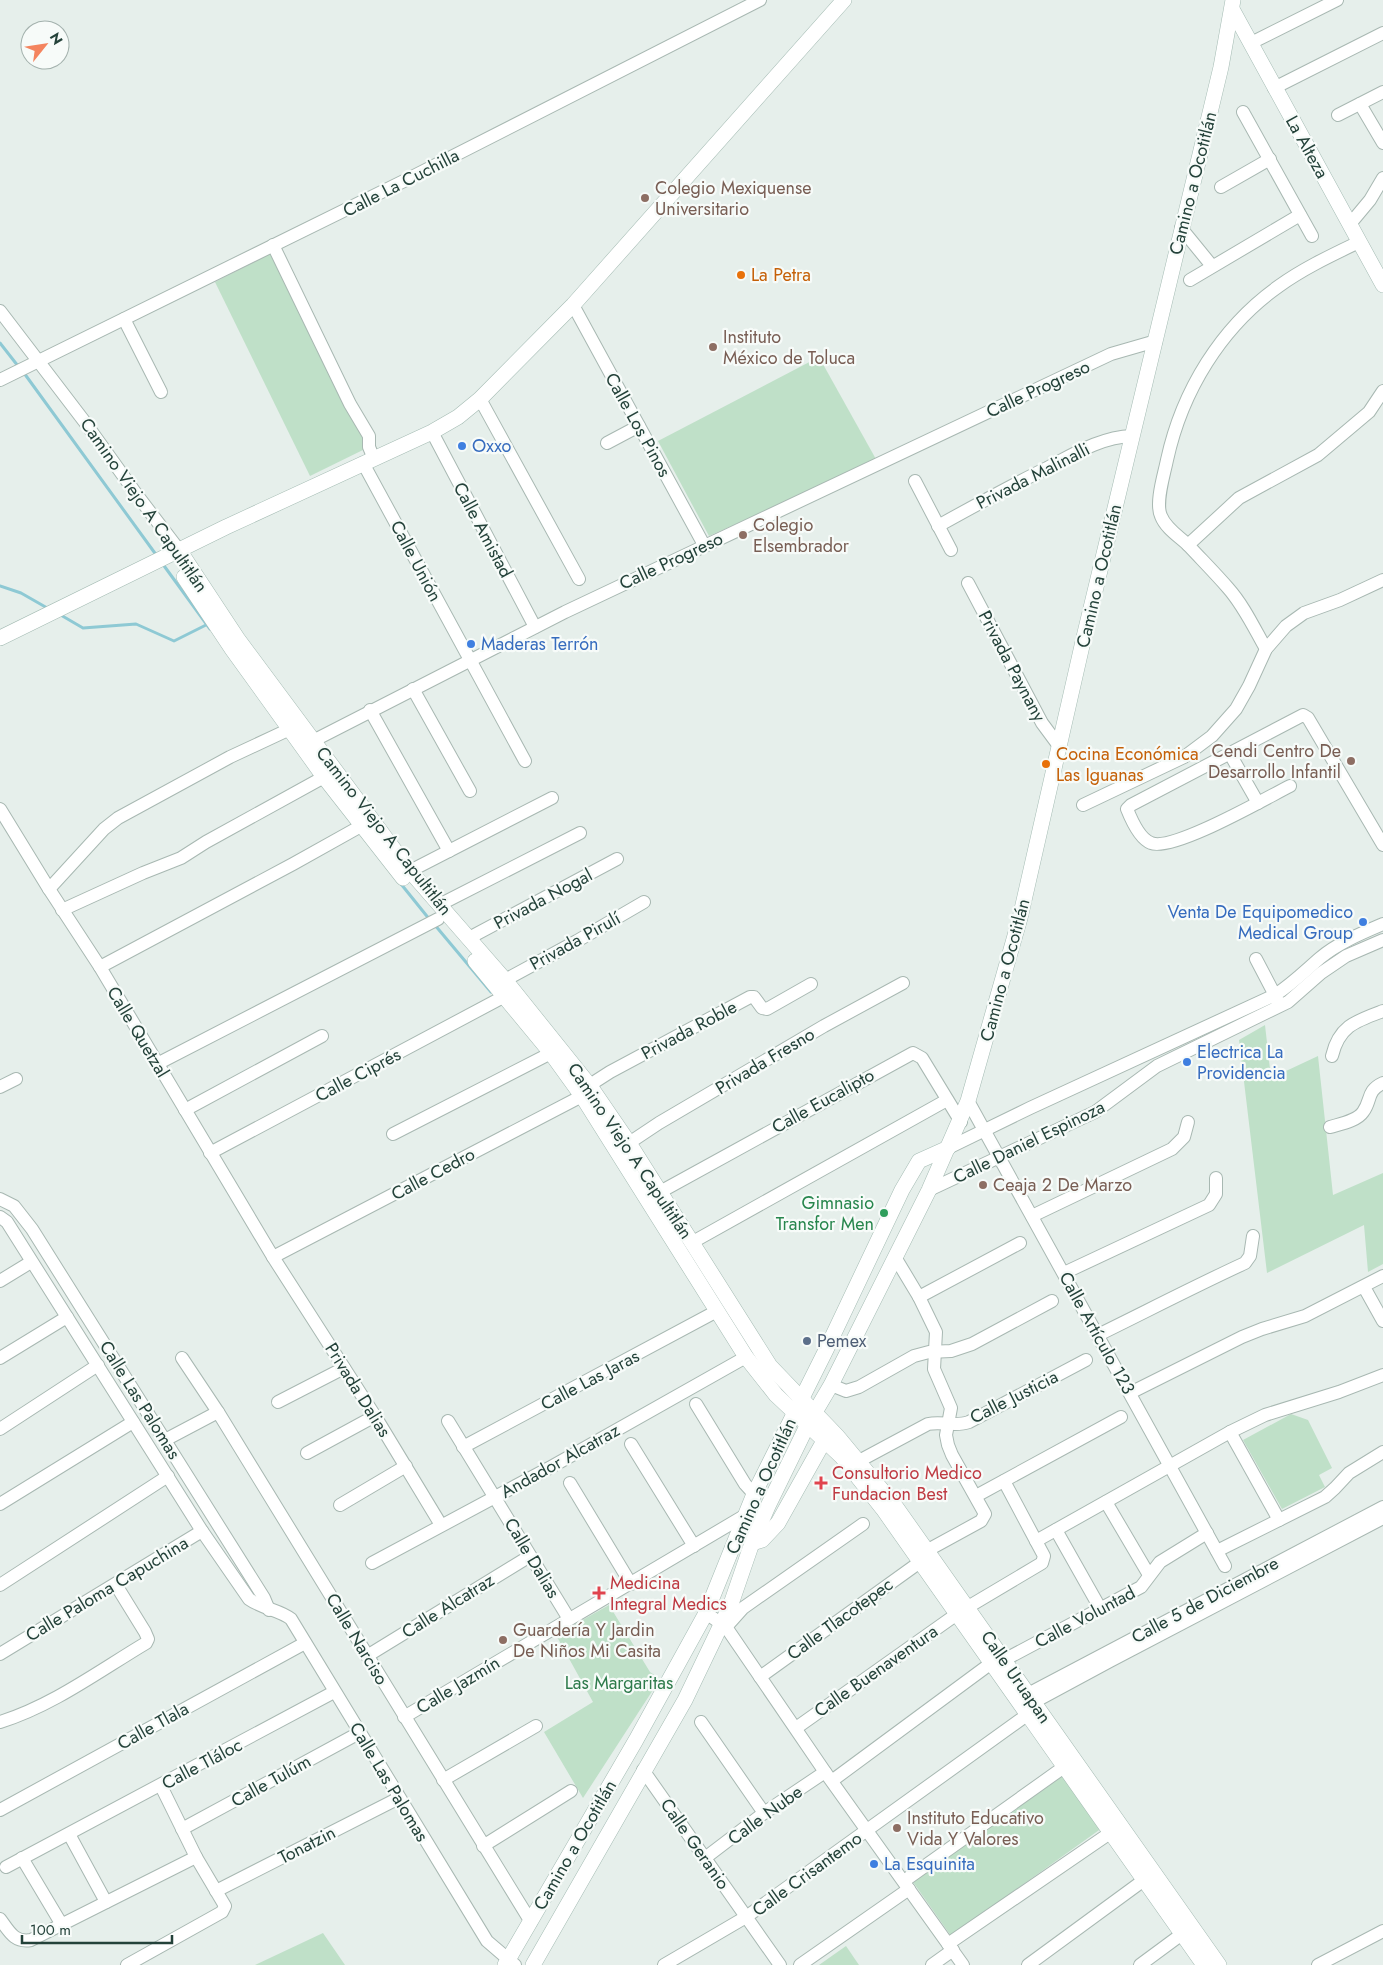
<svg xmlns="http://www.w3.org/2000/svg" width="1383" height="1965" viewBox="0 0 1383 1965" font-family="Jost,sans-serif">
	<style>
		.green { fill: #bfe0c8 }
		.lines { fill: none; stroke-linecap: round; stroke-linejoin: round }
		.stream { stroke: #8ec9d4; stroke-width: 3 }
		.street-casing { stroke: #a8b8b2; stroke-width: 14 }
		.secondary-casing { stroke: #a4bbb3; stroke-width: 16 }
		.street { stroke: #fff; stroke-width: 12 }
		.secondary { stroke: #fff; stroke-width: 15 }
		.education-dot { fill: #8d6e63; stroke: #f7fbf9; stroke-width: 2 }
		.food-dot { fill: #e8710a; stroke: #f7fbf9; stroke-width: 2 }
		.shop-dot { fill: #3f7fe0; stroke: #f7fbf9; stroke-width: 2 }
		.leisure-dot { fill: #2e9e5b; stroke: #f7fbf9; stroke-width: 2 }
		.service-dot { fill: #5c6f8a; stroke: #f7fbf9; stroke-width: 2 }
		.health-dot { fill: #e0444e; stroke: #f7fbf9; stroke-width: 2 }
		.labels { text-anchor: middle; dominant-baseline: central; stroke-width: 4.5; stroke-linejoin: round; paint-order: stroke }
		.street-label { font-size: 18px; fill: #24423a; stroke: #f7fbf9 }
		.education-label { font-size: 18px; fill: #785e54; stroke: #f7fbf9; text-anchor: start }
		.food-label { font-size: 18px; fill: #c56008; stroke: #f7fbf9; text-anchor: start }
		.shop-label { font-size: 18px; fill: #366cbe; stroke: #f7fbf9; text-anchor: start }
		.leisure-label { font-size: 18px; fill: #27864d; stroke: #f7fbf9; text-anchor: end }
		.service-label { font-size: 18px; fill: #4e5e75; stroke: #f7fbf9; text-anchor: start }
		.health-label { font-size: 18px; fill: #be3a42; stroke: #f7fbf9; text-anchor: start }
		.park-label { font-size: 18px; fill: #2d7a4b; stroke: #f7fbf9 }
	</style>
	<rect width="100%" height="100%" fill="#e6efeb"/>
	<g class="green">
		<polygon points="274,252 367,448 310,476 215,282"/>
		<polygon points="819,357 877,461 709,536 658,441"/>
		<polygon points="1265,1025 1271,1078 1318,1056 1333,1195 1383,1173 1383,1264 1368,1272 1364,1225 1267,1273 1239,1040"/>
		<polygon points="1291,1414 1308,1420 1332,1468 1319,1475 1325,1487 1282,1509 1243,1440"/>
		<polygon points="609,1605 650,1672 660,1679 583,1798 544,1732 593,1702 556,1635"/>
		<polygon points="1064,1775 1102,1828 951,1936 913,1882"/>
		<polygon points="323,1933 345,1965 255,1965"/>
		<polygon points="846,1946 859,1965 819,1965"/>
	</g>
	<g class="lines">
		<g class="stream">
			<polyline points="0,343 18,366"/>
			<polyline points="24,373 157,556"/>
			<polyline points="162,563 210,629"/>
			<polyline points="0,586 21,593 49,609"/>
			<polyline points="59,614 83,628 136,624 174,641 206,625"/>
			<polyline points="401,884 430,920"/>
			<polyline points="434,924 491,992"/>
		</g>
		<g class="street-casing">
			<g id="street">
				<polyline points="1251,43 1337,0"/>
				<polyline points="1274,88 1383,33"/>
				<polyline points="1360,104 1383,143"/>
				<polyline points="1243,112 1312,236"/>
				<polyline points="1338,115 1383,92"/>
				<polyline points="1221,187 1270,159"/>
				<polyline points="1350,224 1370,200 1383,178"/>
				<polyline points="1181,228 1212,266"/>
				<polyline points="273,245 350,404 369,436 369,447 374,459"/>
				<polyline points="1190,280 1300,215"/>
				<polyline points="573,305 704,545"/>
				<polyline points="0,311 84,421 137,495 179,550"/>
				<polyline points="124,319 161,392"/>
				<polyline points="0,380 412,177 760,0"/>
				<polyline points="480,399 579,579"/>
				<polyline points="432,432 535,627"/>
				<polyline points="607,443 639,426"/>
				<polyline points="363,463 525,761"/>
				<polyline points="915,481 951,550"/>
				<path d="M938 526C974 506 1010 486 1047 468 1074 454 1101 437 1132 436"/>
				<polyline points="1188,545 1239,498 1318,455 1369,412 1383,391"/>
				<polyline points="968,583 1042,723 1059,746"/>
				<path d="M1266 649C1254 628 1244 606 1228 588 1216 574 1202 560 1189 546 1180 537 1166 529 1161 516 1155 503 1164 475 1167 460 1182 391 1221 327 1279 286 1304 268 1332 255 1359 242"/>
				<polyline points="413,689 470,791"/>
				<polyline points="370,710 449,851"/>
				<polyline points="305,745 565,612 1111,354 1156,341"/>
				<polyline points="1230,754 1258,803"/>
				<path d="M1290 786C1266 798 1173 852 1151 843 1140 839 1131 819 1127 809L1131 805 1303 715 1308 718 1383 845"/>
				<polyline points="1083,805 1184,757 1212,736 1236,709 1249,686 1266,649 1286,626 1304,613 1340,600 1383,580"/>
				<polyline points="0,809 49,889 100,967 273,1257 375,1416 441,1525"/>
				<polyline points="410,871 552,798"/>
				<polyline points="49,889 104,829 118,818 230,757 290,729"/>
				<polyline points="439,905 580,833"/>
				<polyline points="62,910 143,873 181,858 206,842 324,777"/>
				<polyline points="469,938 617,859"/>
				<polyline points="1256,959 1278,1001"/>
				<polyline points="100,967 293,864 361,826"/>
				<polyline points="505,980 577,941 644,902"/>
				<path d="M1332 1056C1339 1026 1356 1021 1383 1011"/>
				<polyline points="157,1064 438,919"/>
				<polyline points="0,1087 16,1079"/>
				<polyline points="968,1101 1225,1566"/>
				<polyline points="185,1110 322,1036"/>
				<path d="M1330 1127C1340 1124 1357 1121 1363 1112 1372 1100 1366 1091 1383 1083"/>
				<polyline points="393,1134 551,1053"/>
				<polyline points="629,1143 659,1123 824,1026 903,983"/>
				<path d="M948 1148 1030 1108 1275 995C1292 984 1305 971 1320 958 1338 943 1362 933 1383 924"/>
				<polyline points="210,1153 505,996"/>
				<polyline points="929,1190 1095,1112 1157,1066 1288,1002 1321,973 1346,956 1383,940"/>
				<polyline points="660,1192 913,1053 922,1058 961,1122"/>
				<polyline points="0,1199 14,1206 32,1229 264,1598 269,1610"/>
				<polyline points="1032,1216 1172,1149 1184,1137 1188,1122"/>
				<path d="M0 1217 7 1222 202 1531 249 1599C263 1609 280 1610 291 1619L487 1941 515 1965"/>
				<polyline points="691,1243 947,1100"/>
				<polyline points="273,1257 582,1096 596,1081 610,1072 750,997 754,997 762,1008 767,1009 811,984"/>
				<polyline points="895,1257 919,1297 936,1332 934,1369 951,1408 946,1435 948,1445 952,1455 985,1514 981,1521 928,1550"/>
				<polyline points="1064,1273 1209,1205 1216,1194 1216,1178"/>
				<polyline points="0,1281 31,1262"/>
				<polyline points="1364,1287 1383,1321"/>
				<polyline points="919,1297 1020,1243"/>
				<path d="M1098 1335C1147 1311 1195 1286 1245 1263L1250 1256 1253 1236"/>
				<polyline points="0,1358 67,1317"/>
				<polyline points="182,1358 218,1412 531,1922"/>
				<polyline points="831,1385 846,1391 859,1387 914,1356 929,1352 951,1351 972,1344 1052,1301"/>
				<polyline points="1130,1393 1242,1337 1262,1329 1305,1316 1383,1276"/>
				<polyline points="278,1402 344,1368"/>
				<polyline points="696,1404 745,1484 754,1494"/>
				<polyline points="448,1421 569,1619"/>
				<polyline points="0,1429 98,1365"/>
				<polyline points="1230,1432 1279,1520"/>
				<polyline points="165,1440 218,1412"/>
				<polyline points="631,1444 694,1546"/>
				<polyline points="463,1447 717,1311"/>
				<polyline points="307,1453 375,1416"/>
				<path d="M859 1461 928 1424C942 1421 955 1427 969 1422L1086 1360"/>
				<polyline points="570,1483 631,1584"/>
				<polyline points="976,1496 1121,1417"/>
				<polyline points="1106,1502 1149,1575"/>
				<polyline points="0,1504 133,1422"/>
				<polyline points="340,1505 406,1466"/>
				<polyline points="1056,1530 1100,1608"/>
				<polyline points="1036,1541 1230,1432 1265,1415 1339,1392 1383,1375"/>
				<polyline points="1217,1551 1325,1497 1335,1488 1349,1473 1383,1452"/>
				<polyline points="372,1563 551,1467 746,1357"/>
				<polyline points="0,1585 168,1476"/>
				<polyline points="968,1607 1042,1563 1044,1556 1004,1481"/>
				<polyline points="706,1613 726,1627 825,1772 963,1965"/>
				<polyline points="726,1627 743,1608 863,1524"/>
				<polyline points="0,1654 202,1531"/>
				<polyline points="367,1656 530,1556"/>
				<polyline points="1004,1660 1141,1587 1160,1562 1207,1533"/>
				<polyline points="760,1677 920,1562"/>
				<polyline points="1028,1694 1383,1507"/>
				<polyline points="1034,1702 1110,1661 1383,1518"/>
				<polyline points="404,1717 744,1516"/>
				<path d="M0 1722C52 1706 99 1671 146 1643L148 1639 145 1632 116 1585"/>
				<polyline points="701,1722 764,1813"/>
				<polyline points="796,1728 957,1614"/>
				<polyline points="643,1770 780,1965"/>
				<polyline points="443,1780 536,1726"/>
				<polyline points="833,1780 990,1664"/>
				<polyline points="0,1810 305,1643"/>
				<polyline points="182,1829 359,1733"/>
				<polyline points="69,1834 106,1902"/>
				<polyline points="483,1846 571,1791"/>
				<polyline points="22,1858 62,1925"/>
				<polyline points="705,1858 764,1813 825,1772"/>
				<polyline points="6,1867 334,1692"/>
				<polyline points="904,1881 1064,1767"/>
				<polyline points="216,1891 399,1798"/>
				<path d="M0 1919C9 1931 14 1943 31 1940L196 1857"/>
				<polyline points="948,1944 1110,1833"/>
				<polyline points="127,1965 222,1912 225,1906 196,1857 161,1786"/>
				<polyline points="664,1965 746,1917 1027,1715"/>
				<polyline points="800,1965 909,1889"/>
				<polyline points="932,1965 953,1950"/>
				<polyline points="1028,1965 1144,1880"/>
				<polyline points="1140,1965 1182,1934"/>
				<polyline points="1318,1965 1383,1931"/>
			</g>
		</g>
		<g class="secondary-casing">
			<g id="secondary">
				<polyline points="1232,9 1383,285"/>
				<polyline points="179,550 237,638 410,871 505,980 590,1086 629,1143 770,1366 838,1437 896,1507 1219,1965"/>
				<polyline points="184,577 232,649 324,777 403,878"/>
				<polyline points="0,638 226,527 432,432 458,417 480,399 573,305 844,0"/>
				<polyline points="475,961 551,1053 582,1096 746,1357 776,1395 842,1457 883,1509 1204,1965"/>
				<polyline points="752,1543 762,1540 778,1523 829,1432"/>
				<polyline points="505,1965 636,1740 706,1613 754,1494 826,1350 902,1190 919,1161 948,1148"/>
				<polyline points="533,1965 685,1700 731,1604 752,1543 768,1506 808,1424 831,1385 929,1190 968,1101 1020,918 1084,637 1221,67 1233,0"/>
			</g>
		</g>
		<use href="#street" class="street"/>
		<use href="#secondary" class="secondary"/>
	</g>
	<g class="education-dot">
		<circle cx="645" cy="198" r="5"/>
		<circle cx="713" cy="347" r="5"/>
		<circle cx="743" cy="535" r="5"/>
		<circle cx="1351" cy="761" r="5"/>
		<circle cx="983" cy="1185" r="5"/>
		<circle cx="503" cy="1640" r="5"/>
		<circle cx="897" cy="1828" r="5"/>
	</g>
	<g class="food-dot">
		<circle cx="741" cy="275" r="5"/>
		<circle cx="1046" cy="764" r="5"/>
	</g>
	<g class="shop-dot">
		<circle cx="462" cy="446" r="5"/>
		<circle cx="471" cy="644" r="5"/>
		<circle cx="1363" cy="922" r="5"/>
		<circle cx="1187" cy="1062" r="5"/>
		<circle cx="874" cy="1864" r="5"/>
	</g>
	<circle class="leisure-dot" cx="884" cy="1213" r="5"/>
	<circle class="service-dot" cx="807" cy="1341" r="5"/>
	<g class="health-dot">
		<path d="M818.5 1475.5h5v5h5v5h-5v5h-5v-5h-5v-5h5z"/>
		<path d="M596.5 1585.5h5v5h5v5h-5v5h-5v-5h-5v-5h5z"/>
	</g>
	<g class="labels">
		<g class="street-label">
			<text transform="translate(1307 147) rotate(61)">La Alteza</text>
			<text transform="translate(401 183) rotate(-27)">Calle La Cuchilla</text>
			<text transform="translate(1193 183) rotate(-76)">Camino a Ocotitlán</text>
			<text transform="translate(1038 389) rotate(-25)">Calle Progreso</text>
			<text transform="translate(638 425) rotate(61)">Calle Los Pinos</text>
			<text transform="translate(1033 476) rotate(-27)">Privada Malinalli</text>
			<text transform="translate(144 505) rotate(55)">Camino Viejo A Capultitlán</text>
			<text transform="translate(483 530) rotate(62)">Calle Amistad</text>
			<text transform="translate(416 561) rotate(62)">Calle Unión</text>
			<text transform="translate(671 561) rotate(-25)">Calle Progreso</text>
			<text transform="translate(1099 576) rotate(-77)">Camino a Ocotitlán</text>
			<text transform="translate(1012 666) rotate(62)">Privada Paynany</text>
			<text transform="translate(384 831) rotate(52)">Camino Viejo A Capultitlán</text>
			<text transform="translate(543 899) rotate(-28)">Privada Nogal</text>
			<text transform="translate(575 941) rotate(-29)">Privada Pirulí</text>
			<text transform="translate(1005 970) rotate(-75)">Camino a Ocotitlán</text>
			<text transform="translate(689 1030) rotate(-28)">Privada Roble</text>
			<text transform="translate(138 1032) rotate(59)">Calle Quetzal</text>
			<text transform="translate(765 1061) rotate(-31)">Privada Fresno</text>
			<text transform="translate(358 1075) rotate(-28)">Calle Ciprés</text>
			<text transform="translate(823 1101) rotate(-29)">Calle Eucalipto</text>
			<text transform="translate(1029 1142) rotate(-26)">Calle Daniel Espinoza</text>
			<text transform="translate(630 1151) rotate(56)">Camino Viejo A Capultitlán</text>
			<text transform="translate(433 1174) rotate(-28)">Calle Cedro</text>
			<text transform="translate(1097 1333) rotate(61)">Calle Artículo 123</text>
			<text transform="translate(590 1380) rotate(-28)">Calle Las Jaras</text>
			<text transform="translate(358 1390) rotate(58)">Privada Dalias</text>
			<text transform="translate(1014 1397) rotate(-27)">Calle Justicia</text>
			<text transform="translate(140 1400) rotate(58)">Calle Las Palomas</text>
			<text transform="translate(560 1461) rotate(-29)">Andador Alcatraz</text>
			<text transform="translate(761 1486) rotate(-66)">Camino a Ocotitlán</text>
			<text transform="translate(532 1558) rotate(59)">Calle Dalias</text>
			<text transform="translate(107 1589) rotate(-31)">Calle Paloma Capuchina</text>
			<text transform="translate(1205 1600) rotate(-28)">Calle 5 de Diciembre</text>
			<text transform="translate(448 1606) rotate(-32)">Calle Alcatraz</text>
			<text transform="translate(1085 1617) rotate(-28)">Calle Voluntad</text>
			<text transform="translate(840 1619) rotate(-36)">Calle Tlacotepec</text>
			<text transform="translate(357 1639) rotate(59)">Calle Narciso</text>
			<text transform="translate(876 1671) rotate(-35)">Calle Buenaventura</text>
			<text transform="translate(1016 1677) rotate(55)">Calle Uruapan</text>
			<text transform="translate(458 1685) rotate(-31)">Calle Jazmín</text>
			<text transform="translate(153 1726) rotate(-29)">Calle Tlala</text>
			<text transform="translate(202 1764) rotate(-28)">Calle Tláloc</text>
			<text transform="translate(271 1781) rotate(-29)">Calle Tulúm</text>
			<text transform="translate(389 1782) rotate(59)">Calle Las Palomas</text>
			<text transform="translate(765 1815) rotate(-36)">Calle Nube</text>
			<text transform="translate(695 1844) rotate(55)">Calle Geranio</text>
			<text transform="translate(307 1845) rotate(-27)">Tonatzin</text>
			<text transform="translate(575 1845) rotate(-60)">Camino a Ocotitlán</text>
			<text transform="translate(807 1874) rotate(-36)">Calle Crisantemo</text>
		</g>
		<g class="education-label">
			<text x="655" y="188">Colegio Mexiquense<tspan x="655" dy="21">Universitario</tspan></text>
			<text x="723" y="337">Instituto<tspan x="723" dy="21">México de Toluca</tspan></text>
			<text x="753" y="525">Colegio<tspan x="753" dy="21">Elsembrador</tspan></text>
			<text x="1341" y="751" text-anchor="end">Cendi Centro De<tspan x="1341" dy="21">Desarrollo Infantil</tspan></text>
			<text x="993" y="1185">Ceaja 2 De Marzo</text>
			<text x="513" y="1630">Guardería Y Jardin<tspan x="513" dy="21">De Niños Mi Casita</tspan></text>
			<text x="907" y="1818">Instituto Educativo<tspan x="907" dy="21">Vida Y Valores</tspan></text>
		</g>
		<g class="food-label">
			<text x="751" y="275">La Petra</text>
			<text x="1056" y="754">Cocina Económica<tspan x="1056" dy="21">Las Iguanas</tspan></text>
		</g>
		<g class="shop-label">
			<text x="472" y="446">Oxxo</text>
			<text x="481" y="644">Maderas Terrón</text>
			<text x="1353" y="912" text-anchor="end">Venta De Equipomedico<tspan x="1353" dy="21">Medical Group</tspan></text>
			<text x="1197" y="1052">Electrica La<tspan x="1197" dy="21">Providencia</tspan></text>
			<text x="884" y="1864">La Esquinita</text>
		</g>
		<g class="leisure-label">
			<text x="874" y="1203">Gimnasio<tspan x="874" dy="21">Transfor Men</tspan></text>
		</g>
		<g class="service-label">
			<text x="817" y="1341">Pemex</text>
		</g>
		<g class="health-label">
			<text x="832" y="1473">Consultorio Medico<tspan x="832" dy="21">Fundacion Best</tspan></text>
			<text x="610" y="1583">Medicina<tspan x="610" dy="21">Integral Medics</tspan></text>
		</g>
		<g class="park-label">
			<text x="619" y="1683">Las Margaritas</text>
		</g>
	</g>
	<g transform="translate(45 45) rotate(60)"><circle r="24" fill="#f7fbf9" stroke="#a3b1ad"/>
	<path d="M0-4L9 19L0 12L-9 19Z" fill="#f4845f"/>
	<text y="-8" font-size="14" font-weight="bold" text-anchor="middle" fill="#24423a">N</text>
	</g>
	<path d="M22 1935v8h150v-8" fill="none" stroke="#24423a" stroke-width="2.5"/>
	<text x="30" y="1935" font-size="15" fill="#24423a" stroke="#f7fbf9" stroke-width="4" paint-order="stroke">100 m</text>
</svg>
